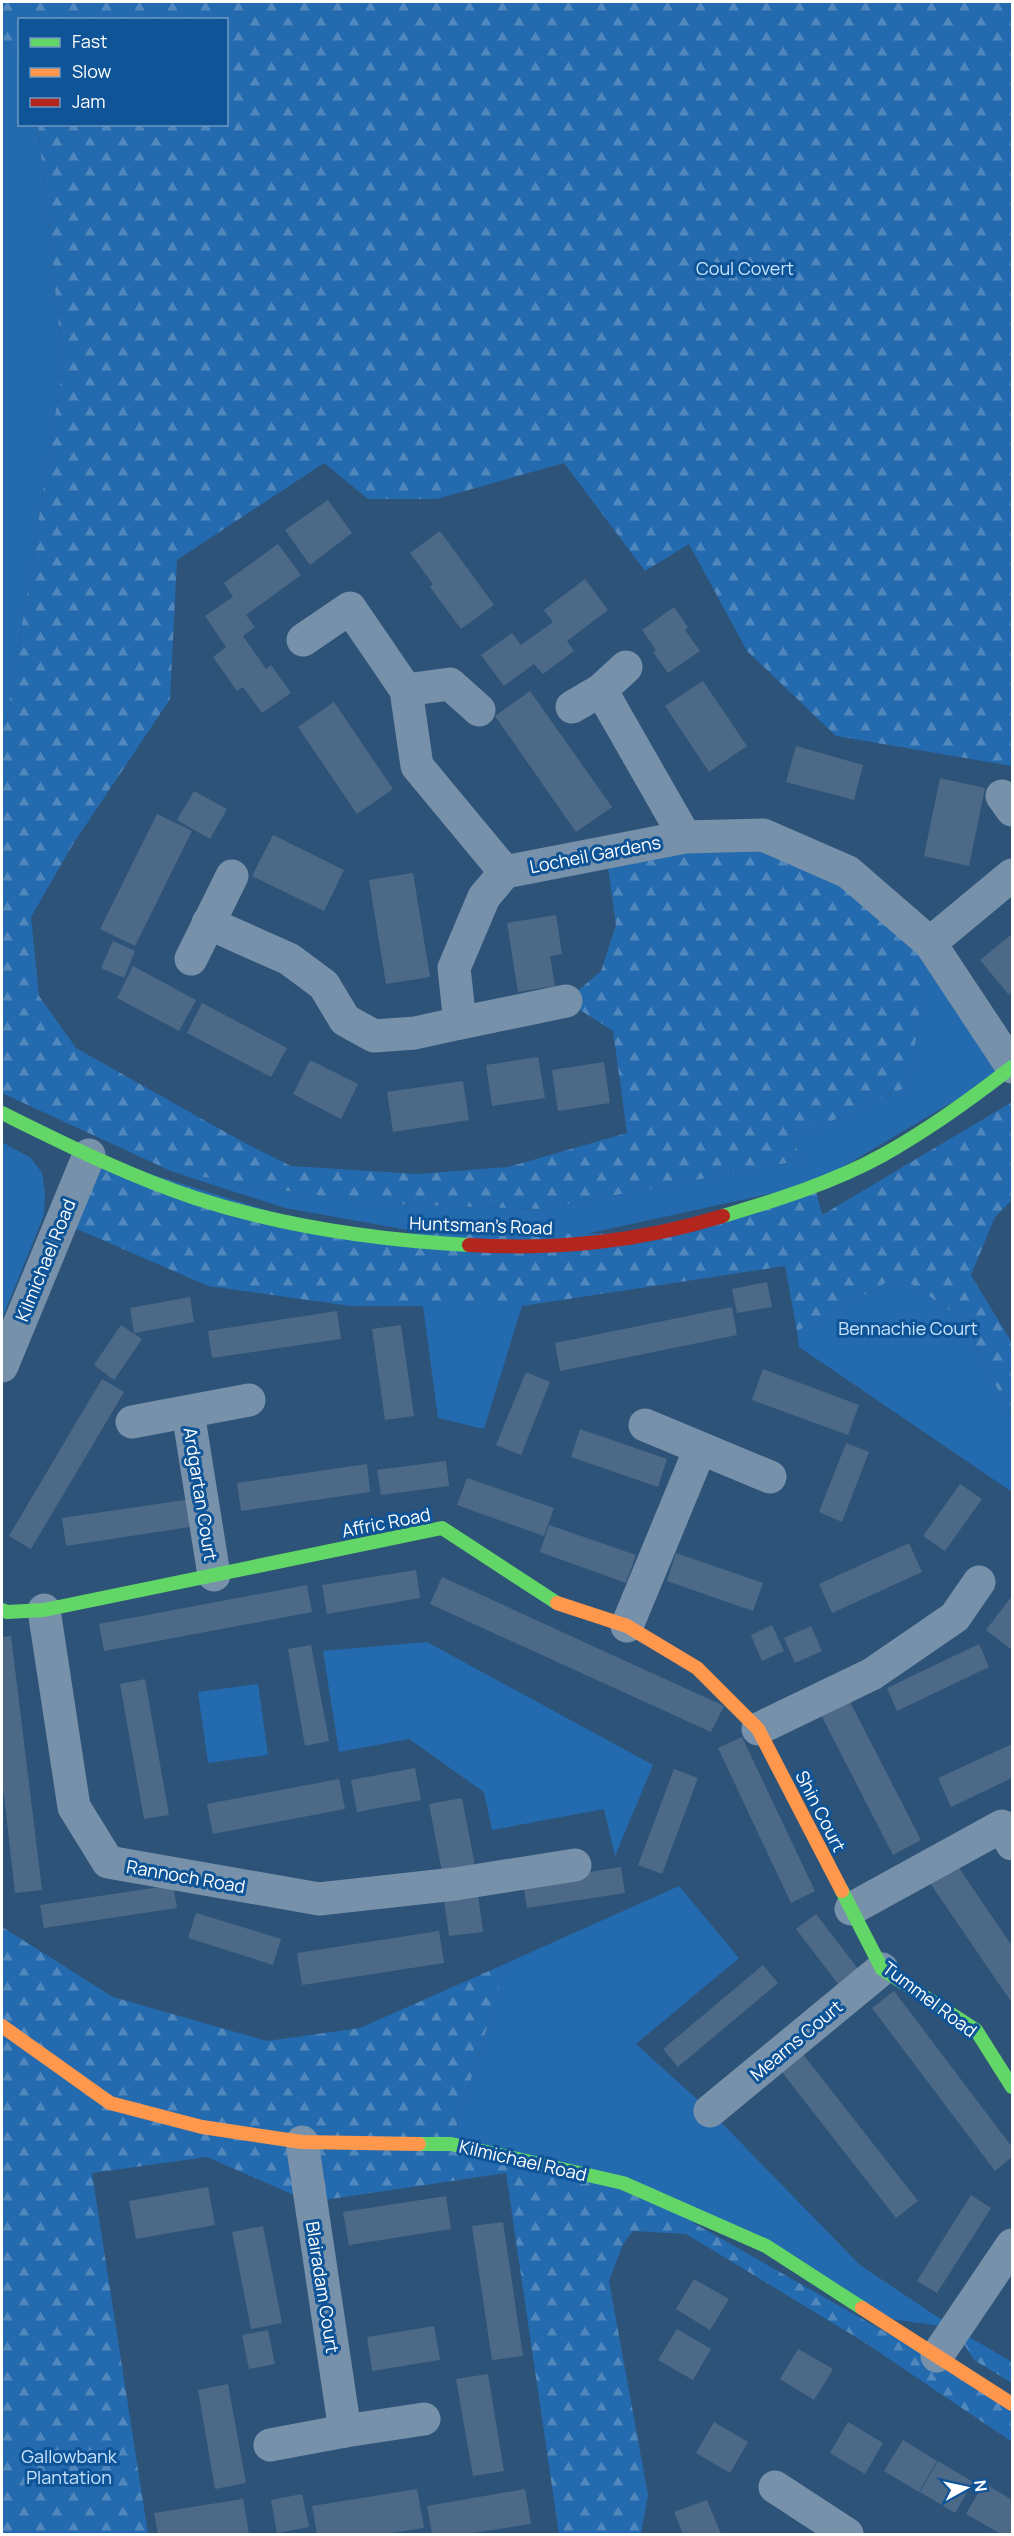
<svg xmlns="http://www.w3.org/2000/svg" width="1014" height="2536" viewBox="0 0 1014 2536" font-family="Manrope,sans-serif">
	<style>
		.green { fill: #246aae }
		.forest { fill: url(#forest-firs) }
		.building { fill: #4c6a87 }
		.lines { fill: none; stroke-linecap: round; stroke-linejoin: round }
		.street { stroke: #7791ab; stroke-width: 33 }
		.fast { stroke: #63d668; stroke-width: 14 }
		.slow { stroke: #ff974d; stroke-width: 14 }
		.jam { stroke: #b3261e; stroke-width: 14 }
		.labels { text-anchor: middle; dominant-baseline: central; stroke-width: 6; stroke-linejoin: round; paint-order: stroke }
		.park-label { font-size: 18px; fill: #c7e4fe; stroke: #0f5497 }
		.street-label { font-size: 18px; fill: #fff; stroke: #0f5497 }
	</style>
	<defs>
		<pattern id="forest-firs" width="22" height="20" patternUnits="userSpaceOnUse" patternTransform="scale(1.5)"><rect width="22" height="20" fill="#246aae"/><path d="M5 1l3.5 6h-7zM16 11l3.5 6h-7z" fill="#5088be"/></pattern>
	</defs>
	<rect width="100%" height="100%" fill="#2e5378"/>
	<g class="green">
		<polygon points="2,37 17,56 19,62 20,124 38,125 63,366 6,725 2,727"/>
		<polygon points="930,943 1012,1067 814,1184 577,1236 419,1232 285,1208 173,1172 312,1195 390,1204 541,1209 802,1160 792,1139 909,1086"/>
		<polygon points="2,1142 31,1158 42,1173 45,1192 44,1215 2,1319 3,1268 2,1260"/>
		<polygon points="887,1282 911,1284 964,1320 1012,1419 1012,1492 799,1347 797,1331"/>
		<polygon points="423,1306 522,1306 484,1429 438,1418"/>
		<polygon points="427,1642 653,1765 615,1856 604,1809 492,1830 484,1792 409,1739 339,1752 323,1651"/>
		<polygon points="258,1684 268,1755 208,1763 198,1692"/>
		<polygon points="679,1886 739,1958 636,2044 710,2111 860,2265 954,2328 877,2317 766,2246 451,2144 507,1963"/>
	</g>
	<g class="forest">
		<polygon points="2,2 1012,2 1012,766 836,736 747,651 689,544 645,571 564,463 437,499 368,499 324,463 177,560 170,699 73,844 31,917 39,996 76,1048 243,1142 291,1166 417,1174 508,1167 627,1133 613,1031 566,1001 601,971 616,925 606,852 763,835 930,943 909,1086 792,1139 802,1160 541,1209 390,1204 312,1195 173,1172 2,1093 2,727 6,725 63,366 38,125 226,124 226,20 20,20 19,62 17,56 2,37"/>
		<polygon points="1012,1102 1012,1200 995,1217 971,1275 1012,1343 1012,1419 964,1320 911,1284 887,1282 797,1331 785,1266 522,1306 351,1306 208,1286 61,1222 89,1155 340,1233 660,1234 814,1184 822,1215"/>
		<polygon points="2,1927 113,1997 267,2041 360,2028 507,1963 451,2144 623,2183 1012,2404 1012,2442 864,2342 686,2234 633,2231 623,2244 609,2281 648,2495 641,2534 559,2534 506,2173 310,2202 207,2157 92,2173 148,2534 2,2534"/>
		<polygon points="954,2328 1012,2362 1012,2383 974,2360"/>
	</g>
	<g class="building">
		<polygon points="328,500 352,533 310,565 285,530"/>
		<polygon points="440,531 494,605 461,629 430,587 433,584 410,553"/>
		<polygon points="278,544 301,575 246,615 255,627 243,636 266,669 271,665 291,693 262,713 243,687 237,691 213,657 226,647 205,616 233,597 224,583"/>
		<polygon points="585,579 608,610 567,641 574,651 543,674 534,664 504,686 481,655 512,633 521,645 553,622 544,610"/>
		<polygon points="674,607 688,627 685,630 700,651 668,673 653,652 656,650 642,630"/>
		<polygon points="703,681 747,746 709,772 665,706"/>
		<polygon points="530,691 612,807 576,832 495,716"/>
		<polygon points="334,702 393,789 357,814 298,727"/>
		<polygon points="796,746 863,765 854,800 786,782"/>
		<polygon points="940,778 985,788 969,866 924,856"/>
		<polygon points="194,791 227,809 210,839 177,820"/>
		<polygon points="157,814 192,831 135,946 100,929"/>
		<polygon points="273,835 344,870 324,911 252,876"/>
		<polygon points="413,873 430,977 386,984 369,880"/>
		<polygon points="556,915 562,954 550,956 555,986 518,992 507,923"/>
		<polygon points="1012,934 1012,992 1009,995 980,960"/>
		<polygon points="113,941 135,951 124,978 101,968"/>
		<polygon points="133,966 196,1000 179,1031 117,998"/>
		<polygon points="202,1003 287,1048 271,1077 187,1033"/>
		<polygon points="538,1057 545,1098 492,1106 486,1065"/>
		<polygon points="310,1060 358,1084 341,1119 293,1094"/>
		<polygon points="604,1062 610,1103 558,1111 552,1070"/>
		<polygon points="463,1081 469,1120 393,1132 387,1092"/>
		<polygon points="767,1282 772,1307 737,1313 732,1289"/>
		<polygon points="190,1297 194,1322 134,1333 130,1308"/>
		<polygon points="732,1307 737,1335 560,1371 555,1343"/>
		<polygon points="337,1311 341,1339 212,1358 208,1331"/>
		<polygon points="121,1325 142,1339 114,1380 94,1365"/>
		<polygon points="401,1325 414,1416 385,1420 372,1329"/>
		<polygon points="763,1369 859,1405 848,1435 752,1400"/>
		<polygon points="526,1372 550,1382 521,1455 496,1445"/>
		<polygon points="102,1379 124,1392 31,1549 9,1536"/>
		<polygon points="580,1429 667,1459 658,1487 571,1457"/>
		<polygon points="846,1443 869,1452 842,1522 819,1512"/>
		<polygon points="446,1461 449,1486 381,1495 377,1470"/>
		<polygon points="367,1464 370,1492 241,1511 237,1483"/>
		<polygon points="467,1478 554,1508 544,1536 457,1505"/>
		<polygon points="960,1484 982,1499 945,1551 923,1536"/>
		<polygon points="191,1499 196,1526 66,1546 62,1518"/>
		<polygon points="549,1525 636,1555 626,1583 540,1552"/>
		<polygon points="909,1543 922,1572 832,1613 819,1584"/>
		<polygon points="676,1553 763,1583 753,1611 667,1581"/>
		<polygon points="416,1570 420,1598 327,1614 322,1585"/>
		<polygon points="442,1577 724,1706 711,1732 430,1604"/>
		<polygon points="307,1585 312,1612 104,1651 99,1624"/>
		<polygon points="1012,1596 1012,1650 986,1630"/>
		<polygon points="772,1625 784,1651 762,1661 751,1635"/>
		<polygon points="811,1626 822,1651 795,1663 784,1638"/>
		<polygon points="11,1636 42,1890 15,1893 2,1778 2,1637"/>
		<polygon points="979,1644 989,1667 897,1711 887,1688"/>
		<polygon points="311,1645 329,1741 305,1746 288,1649"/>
		<polygon points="145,1679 169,1815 144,1819 120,1684"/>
		<polygon points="847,1696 921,1840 893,1855 819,1711"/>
		<polygon points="742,1737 815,1891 791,1903 718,1748"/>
		<polygon points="1012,1744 1012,1778 951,1807 938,1778"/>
		<polygon points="415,1768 421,1800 357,1812 351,1780"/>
		<polygon points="674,1769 698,1778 662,1874 638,1865"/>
		<polygon points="339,1779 345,1809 213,1834 207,1804"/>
		<polygon points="462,1798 475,1866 442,1872 429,1804"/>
		<polygon points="957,1865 1012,1946 1012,2003 930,1883"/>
		<polygon points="621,1867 625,1893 527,1908 523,1882"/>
		<polygon points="173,1885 177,1908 44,1928 40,1905"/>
		<polygon points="477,1888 483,1932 449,1936 443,1893"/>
		<polygon points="196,1913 281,1939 273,1965 188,1938"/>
		<polygon points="816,1914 858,1969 838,1984 796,1929"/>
		<polygon points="439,1931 444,1963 302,1985 297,1953"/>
		<polygon points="763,1965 778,1983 678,2067 663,2049"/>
		<polygon points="894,1991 1012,2147 1012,2157 995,2171 872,2008"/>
		<polygon points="802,2053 918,2201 896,2218 781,2071"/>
		<polygon points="208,2187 215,2225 136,2239 129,2201"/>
		<polygon points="971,2195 991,2208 937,2293 917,2281"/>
		<polygon points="446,2196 451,2229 349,2245 343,2212"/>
		<polygon points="503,2222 523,2356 492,2360 472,2226"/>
		<polygon points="263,2226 282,2323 251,2329 232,2232"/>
		<polygon points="694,2279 729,2299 710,2330 676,2309"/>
		<polygon points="434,2326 440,2360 372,2371 367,2337"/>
		<polygon points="677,2329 711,2349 693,2380 658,2360"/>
		<polygon points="268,2330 275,2364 249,2369 242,2335"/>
		<polygon points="798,2349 833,2369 814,2400 780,2379"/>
		<polygon points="488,2374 504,2471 473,2476 456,2379"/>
		<polygon points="228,2384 246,2483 215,2489 198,2390"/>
		<polygon points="714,2422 748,2442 730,2473 696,2453"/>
		<polygon points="848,2422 883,2443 865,2474 830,2453"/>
		<polygon points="903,2440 937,2461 919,2492 884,2471"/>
		<polygon points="938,2461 973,2482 955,2513 920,2492"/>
		<polygon points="984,2483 1012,2500 1012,2534 1001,2534 966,2514"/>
		<polygon points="417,2489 424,2528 383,2534 317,2534 312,2506"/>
		<polygon points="525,2489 531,2524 466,2534 432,2534 427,2506"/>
		<polygon points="302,2494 309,2527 277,2533 271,2500"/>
		<polygon points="243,2499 249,2534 158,2534 154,2513"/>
		<polygon points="707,2500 721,2534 683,2534 674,2512"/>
	</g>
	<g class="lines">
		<g class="street">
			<polyline points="303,640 350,608 406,690 417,766 505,872"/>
			<polyline points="406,690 450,684 479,710"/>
			<polyline points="601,690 685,837"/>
			<polyline points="572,707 601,690 626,667"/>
			<polyline points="1002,796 1012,810"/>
			<polyline points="208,923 289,959 324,985 345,1020 374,1036 415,1033 460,1023 454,968 484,897 505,872 685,837 763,835 848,872 930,943 1012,1067"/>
			<polyline points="930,943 1012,875"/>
			<polyline points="191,959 232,876"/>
			<polyline points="460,1023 566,1001"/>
			<polyline points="2,1366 89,1155"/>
			<polyline points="188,1412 214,1575"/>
			<polyline points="132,1422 249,1400"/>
			<polyline points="645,1425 770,1477"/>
			<polyline points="44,1610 74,1807 108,1862 319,1899 455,1884 575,1865"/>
			<polyline points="627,1626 700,1449"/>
			<polyline points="758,1729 872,1674 955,1617 979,1582"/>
			<polyline points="851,1909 1002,1826 1012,1844"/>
			<polyline points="710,2111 882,1969"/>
			<polyline points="302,2142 345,2431 424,2419"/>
			<polyline points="937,2356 1012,2245"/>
			<polyline points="270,2445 345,2431"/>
			<polyline points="775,2487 847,2534"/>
		</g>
		<g class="fast">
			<path d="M2 1113C65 1144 128 1176 195 1198 284 1227 376 1240 469 1245"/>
			<path d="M723 1216C777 1200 834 1182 883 1155 928 1130 971 1099 1012 1067"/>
			<polyline points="2,1610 7,1612 44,1610 442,1528 557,1603"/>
			<polyline points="842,1891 882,1969 976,2030 1012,2087"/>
			<polyline points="419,2144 451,2144 623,2183 766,2246 862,2308"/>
		</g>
		<g class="slow">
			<polyline points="557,1603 627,1626 697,1668 758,1729 842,1891"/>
			<polyline points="2,2026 110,2103 202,2127 302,2142 419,2144"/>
			<polyline points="862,2308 1012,2404"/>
		</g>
		<path class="jam" d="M469 1245C558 1250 638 1242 723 1216"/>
	</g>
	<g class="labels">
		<g class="park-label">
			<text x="745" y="268">Coul Covert</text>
			<text x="908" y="1328">Bennachie Court</text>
			<text x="69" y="2456">Gallowbank<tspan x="69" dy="21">Plantation</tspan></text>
		</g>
		<g class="street-label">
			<text transform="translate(595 854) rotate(-11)">Locheil Gardens</text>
			<text transform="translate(481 1225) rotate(2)">Huntsman's Road</text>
			<text transform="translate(45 1260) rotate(-68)">Kilmichael Road</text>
			<text transform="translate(201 1494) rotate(81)">Ardgartan Court</text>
			<text transform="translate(386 1522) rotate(-11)">Affric Road</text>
			<text transform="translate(821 1811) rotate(63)">Shin Court</text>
			<text transform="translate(186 1876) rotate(10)">Rannoch Road</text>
			<text transform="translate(930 1999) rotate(37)">Tummel Road</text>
			<text transform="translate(796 2040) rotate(-40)">Mearns Court</text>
			<text transform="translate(523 2160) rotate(13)">Kilmichael Road</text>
			<text transform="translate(323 2287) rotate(81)">Blairadam Court</text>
		</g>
	</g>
	<rect width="1014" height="2536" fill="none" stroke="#ffffff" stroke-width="6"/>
	<rect x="18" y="18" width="210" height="108" fill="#0f5497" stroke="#6f98c1" stroke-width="1.5"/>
	<rect x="30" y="38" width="30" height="9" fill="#63d668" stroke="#6f98c1" stroke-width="1.5"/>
	<text x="72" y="48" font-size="18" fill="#ffffff">Fast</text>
	<rect x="30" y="68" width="30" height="9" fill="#ff974d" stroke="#6f98c1" stroke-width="1.5"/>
	<text x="72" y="78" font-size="18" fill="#ffffff">Slow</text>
	<rect x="30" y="98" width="30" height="9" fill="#b3261e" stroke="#6f98c1" stroke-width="1.5"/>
	<text x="72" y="108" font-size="18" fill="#ffffff">Jam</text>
	<g transform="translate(966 2488) rotate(82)" stroke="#0f5497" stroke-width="4.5" paint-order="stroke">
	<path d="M0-4.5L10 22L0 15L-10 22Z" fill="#ffffff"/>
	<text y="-9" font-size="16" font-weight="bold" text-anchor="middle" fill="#ffffff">N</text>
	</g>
</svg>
